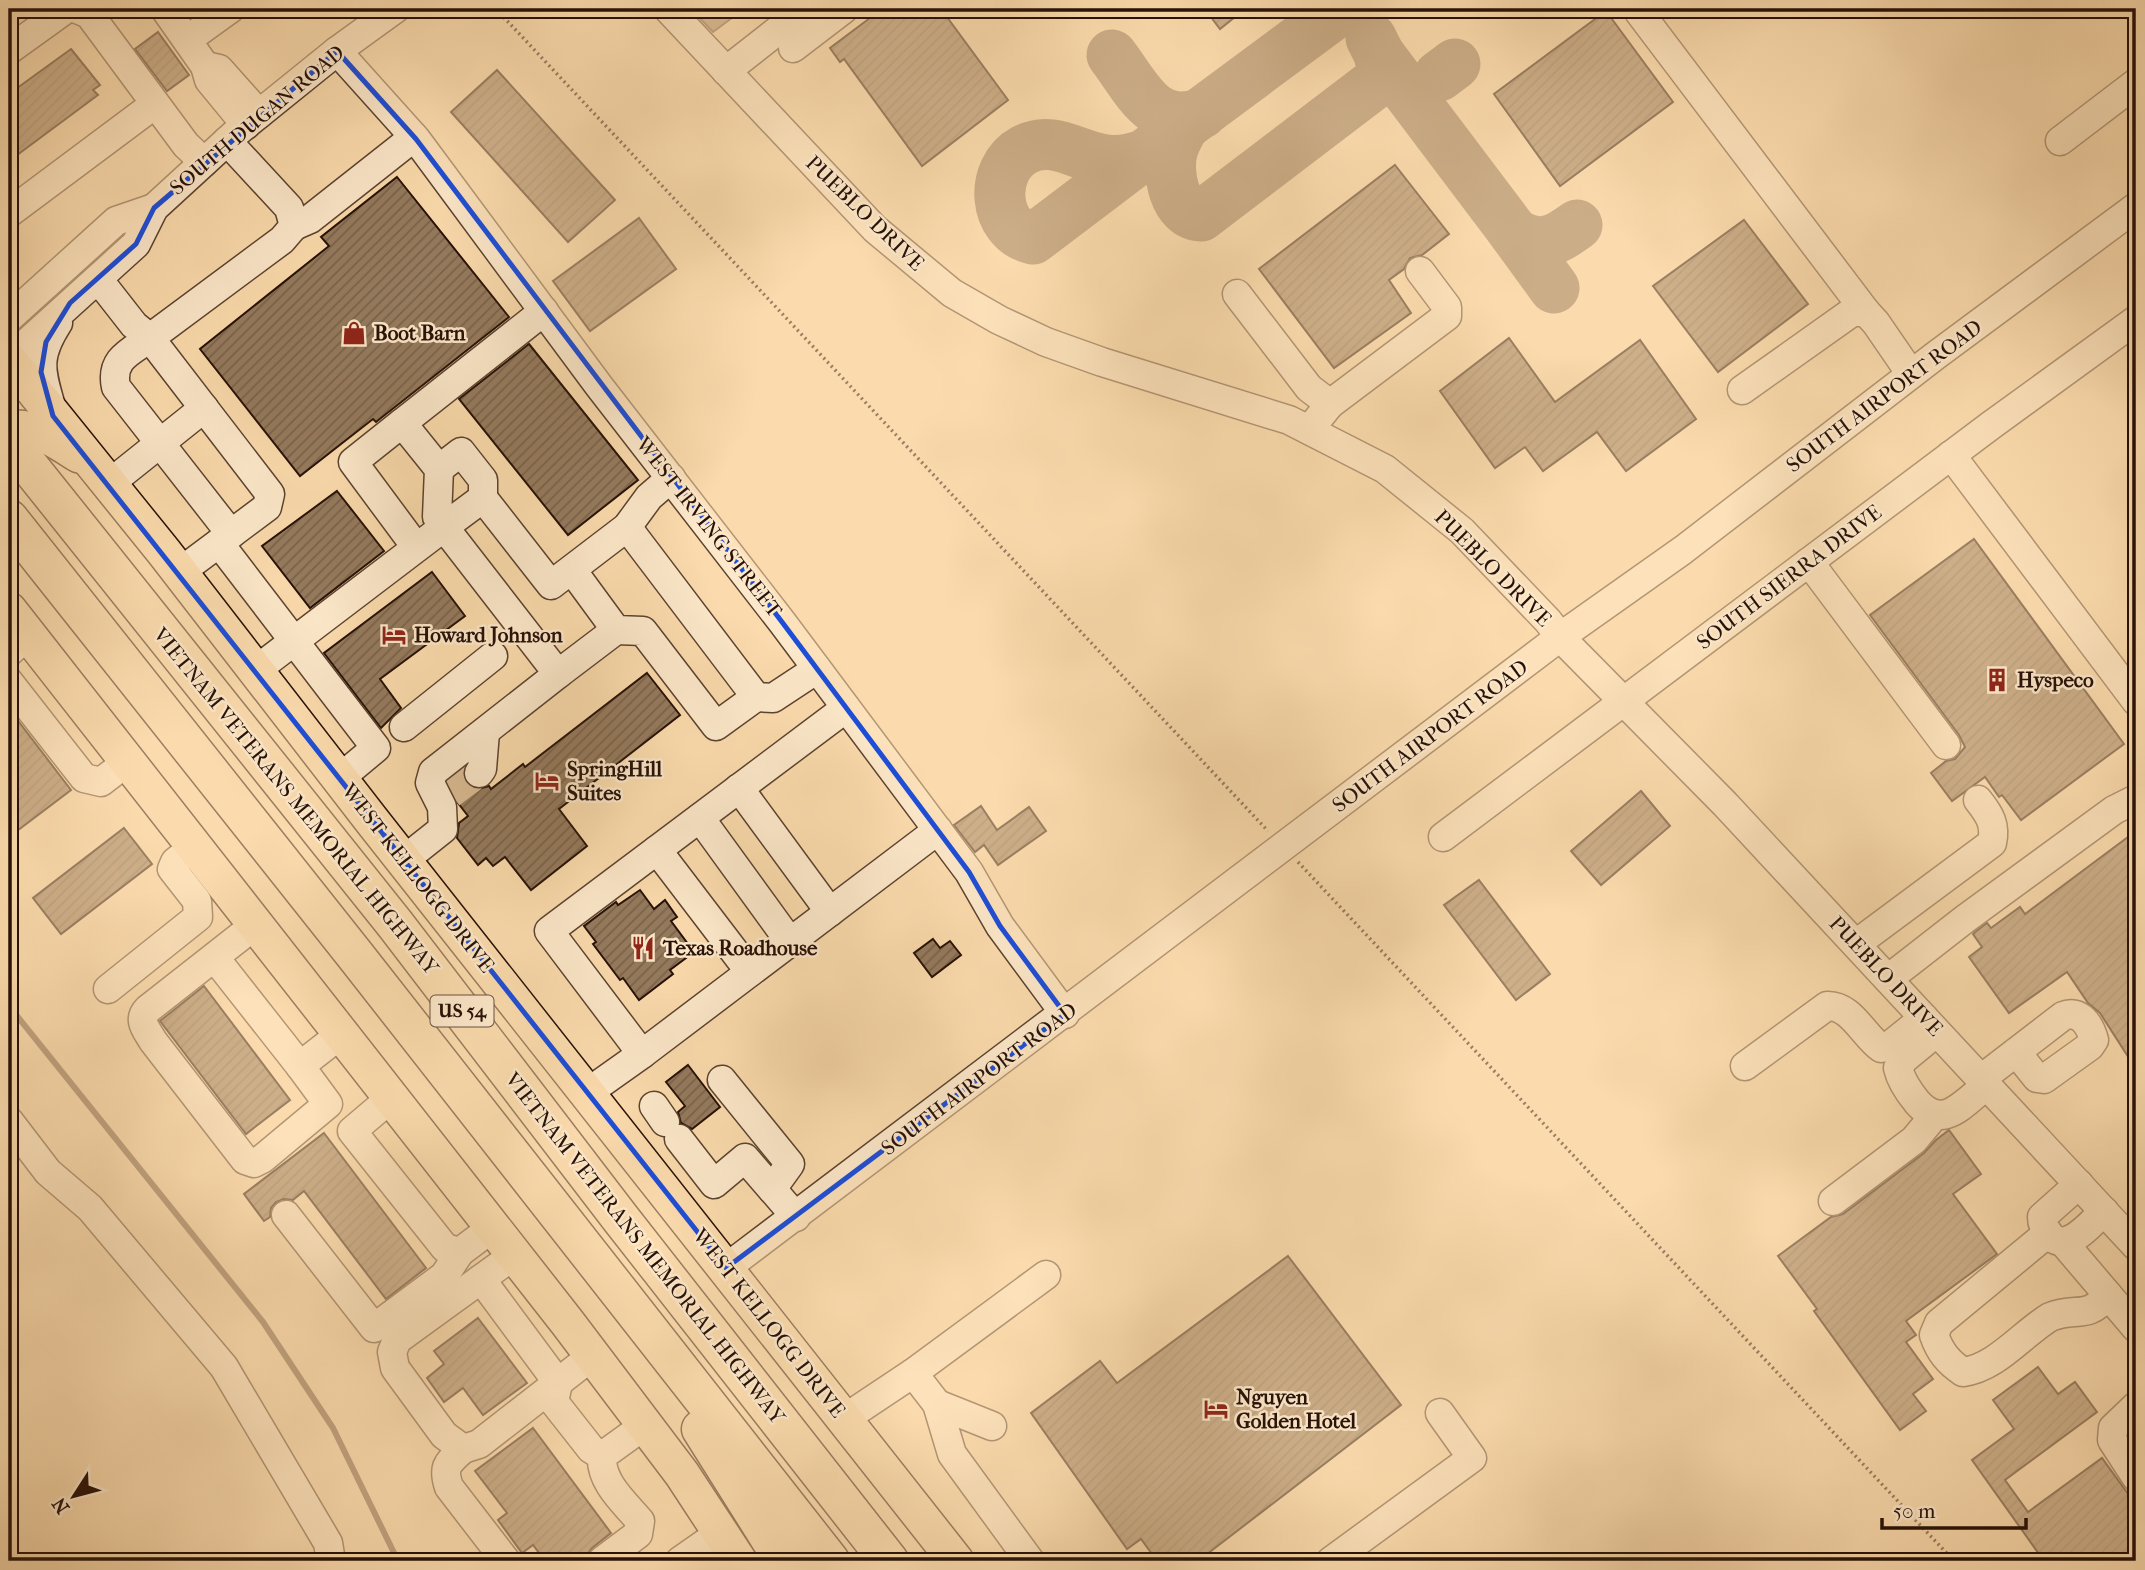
<svg xmlns="http://www.w3.org/2000/svg" width="2145" height="1570" viewBox="0 0 2145 1570" font-family="'IM FELL French Canon',serif">
	<style>
		.water { fill: #b39675; stroke: #7b6049; stroke-width: 2 }
		.lines { fill: none; stroke-linecap: round; stroke-linejoin: round }
		.stream { stroke: #7b6049; stroke-width: 6 }
		.taxiway { stroke: #90765a; stroke-width: 51 }
		.building { fill: url(#building-hatch); stroke: #261007; stroke-width: 2 }
		.minor-tunnel { stroke: #dbbd94; stroke-width: 28; stroke-dasharray: 28 14; stroke-linecap: butt }
		.minor-casing { stroke: #5b4330; stroke-width: 31 }
		.major-casing { stroke: #261007; stroke-width: 38 }
		.highway-casing { stroke: #261007; stroke-width: 41 }
		.path { stroke: #261007; stroke-width: 3.5; stroke-dasharray: 2 3.5; stroke-linecap: butt }
		.minor { stroke: #fce8ca; stroke-width: 28 }
		.major { stroke: #fbdbad; stroke-width: 35 }
		.highway { stroke: #fbdbad; stroke-width: 38 }
		.marked { fill: none; stroke: #1d4ed8; stroke-width: 5; stroke-linejoin: round }
		.labels { text-anchor: middle; dominant-baseline: central; stroke-width: 5; stroke-linejoin: round; paint-order: stroke }
		.shield { fill: #fce8ca; stroke: #665142; stroke-width: 2 }
		.shield-label { font-size: 19px; font-weight: bold; fill: #261007 }
		.street-label { font-size: 21px; fill: #261007; stroke: #fce8ca }
		.poi-label { font-size: 21px; font-weight: bold; fill: #261007; stroke: #fce8ca; text-anchor: start }
	</style>
	<defs>
		<pattern id="building-hatch" width="6" height="6" patternUnits="userSpaceOnUse" patternTransform="scale(1.75)"><rect width="6" height="6" fill="#957a5d"/><path d="M-1 1l2-2M0 6l6-6M5 7l2-2" fill="none" stroke="#79634b"/></pattern>
	</defs>
	<rect width="100%" height="100%" fill="#fbdbad"/>
	<filter id="stains"><feTurbulence type="fractalNoise" baseFrequency=".00286" numOctaves="4"/><feColorMatrix values="0 0 0 0 .2 0 0 0 0 .09 0 0 0 0 .02 0 0 0 .5 -.17"/></filter>
	<radialGradient id="worn" r=".72"><stop offset=".6" stop-color="#630" stop-opacity="0"/><stop offset="1" stop-color="#630" stop-opacity=".3"/></radialGradient>
	<polygon class="water" points="691,9 744,9 713,32"/>
	<g class="lines">
		<polyline class="stream" points="9,1006 263,1322 333,1428 398,1561"/>
		<g class="taxiway">
			<polyline points="1371,38 1379,54 1514,233"/>
			<path d="M1112 55C1138 89 1153 130 1202 113"/>
			<polyline points="1439,76 1455,64"/>
			<path d="M1183 127C1179 135 1174 143 1172 152 1167 173 1174 215 1201 216L1377 82 1382 68 1379 54"/>
			<path d="M1144 155 1033 239C992 230 989 169 1024 150 1053 134 1078 157 1107 160 1120 162 1132 159 1144 155L1341 9"/>
			<path d="M1554 288 1514 233C1540 249 1555 241 1577 225"/>
		</g>
	</g>
	<g class="building">
		<polygon points="882,9 941,9 1008,100 922,166 844,59 840,62 830,48"/>
		<polygon points="1205,9 1245,9 1220,29"/>
		<polygon points="1606,11 1673,102 1560,186 1494,94"/>
		<polygon points="158,32 189,75 167,91 135,49"/>
		<polygon points="71,49 100,85 93,90 98,95 9,161 9,94"/>
		<polygon points="497,70 615,200 568,242 451,112"/>
		<polygon points="1395,165 1449,234 1422,255 1410,258 1404,269 1389,280 1411,313 1334,368 1259,269"/>
		<polygon points="397,177 509,317 376,422 373,419 300,476 200,349 329,246 321,237"/>
		<polygon points="639,218 676,269 590,331 553,281"/>
		<polygon points="1744,220 1808,304 1718,372 1653,286"/>
		<polygon points="1509,338 1555,402 1640,340 1696,419 1626,471 1597,432 1543,471 1525,447 1495,468 1440,391"/>
		<polygon points="529,344 638,480 568,535 459,399"/>
		<polygon points="337,491 384,551 310,608 262,546"/>
		<polygon points="1974,539 2124,744 2021,820 2002,795 1999,797 1985,777 1952,801 1931,773 1946,761 1955,759 1965,747 1959,735 1870,615"/>
		<polygon points="432,572 465,616 380,679 401,708 381,728 324,653"/>
		<polygon points="647,673 680,715 559,809 587,846 531,890 505,857 493,866 486,858 478,865 457,838 459,823 468,816 458,803 448,781 463,770 464,779 470,787 478,789 489,786 491,789 523,764 525,767"/>
		<polygon points="9,709 71,790 9,837"/>
		<polygon points="1641,791 1670,826 1601,885 1571,851"/>
		<polygon points="981,806 997,830 1029,807 1046,831 998,865 984,845 975,852 954,825"/>
		<polygon points="124,828 152,864 61,934 33,898"/>
		<polygon points="2136,831 2136,1049 2127,1055 2100,1013 2088,1003 2067,972 2009,1013 1969,957 1982,947 1973,934 1975,932 1987,923 1991,928 2020,907 2025,914"/>
		<polygon points="1479,880 1550,974 1516,1000 1444,905"/>
		<polygon points="640,890 654,909 665,900 677,917 671,921 694,952 670,970 673,974 639,1000 623,978 620,980 593,944 596,942 584,926 616,902 618,905"/>
		<polygon points="933,939 940,948 950,941 961,955 932,977 914,953"/>
		<polygon points="204,986 290,1100 246,1134 160,1021"/>
		<polygon points="688,1065 720,1107 692,1129 681,1123 678,1112 685,1106 666,1082"/>
		<polygon points="1949,1130 1981,1174 1953,1194 1997,1254 1906,1321 1916,1335 1906,1342 1933,1379 1913,1394 1926,1411 1900,1430 1814,1311 1817,1309 1778,1256 1831,1217 1843,1214 1924,1153 1936,1140"/>
		<polygon points="324,1133 426,1268 386,1299 304,1191 293,1200 284,1199 276,1202 271,1208 270,1217 264,1221 244,1194"/>
		<polygon points="1288,1256 1401,1405 1198,1561 1157,1561 1141,1539 1127,1549 1031,1413 1100,1361 1117,1383"/>
		<polygon points="478,1318 527,1383 483,1415 463,1388 444,1402 427,1378 444,1364 434,1351"/>
		<polygon points="2038,1367 2058,1394 2075,1382 2097,1412 2005,1480 2028,1512 2102,1458 2136,1505 2136,1561 2044,1561 1972,1460 2014,1429 1993,1400"/>
		<polygon points="533,1428 611,1533 592,1548 582,1561 545,1561 533,1545 522,1553 498,1520 507,1513 475,1471"/>
	</g>
	<g class="lines">
		<polyline class="minor-tunnel" points="451,794 479,773"/>
		<g class="minor-casing">
			<g id="minor">
				<polyline points="77,9 89,14 186,145 204,162"/>
				<polyline points="165,9 205,66"/>
				<polyline points="668,9 875,229 952,293 999,320 1046,342 1102,362 1289,420 1385,469 1462,531 1548,621 1560,637 1725,804 2136,1246"/>
				<polyline points="1639,12 1866,312"/>
				<polyline points="187,40 230,9"/>
				<polyline points="793,48 844,9"/>
				<polyline points="9,50 66,9"/>
				<polyline points="337,51 416,139 599,386 782,622 969,872 1000,926 1065,1014"/>
				<polyline points="726,71 805,9"/>
				<polyline points="246,125 209,80 205,66 219,69 259,114"/>
				<polyline points="2060,141 2136,83"/>
				<polyline points="9,213 155,104"/>
				<polyline points="294,226 310,219 414,137"/>
				<path d="M98 279 134 325 150 338C130 352 110 359 116 387L231 534"/>
				<polyline points="1237,294 1309,388 1330,404"/>
				<polyline points="9,318 116,221 154,208"/>
				<polyline points="9,359 136,244 154,208 238,131 337,51 395,9"/>
				<polyline points="1742,390 1852,312 1866,312 1876,323 1911,374"/>
				<path d="M52 410C41 371 35 359 58 323"/>
				<polyline points="402,423 544,311"/>
				<polyline points="1309,430 1330,404 1447,316 1447,307 1420,271"/>
				<polyline points="1951,455 2136,701"/>
				<polyline points="439,469 461,452 483,480 483,498"/>
				<polyline points="109,484 204,408"/>
				<polyline points="627,527 756,697 773,698 817,669"/>
				<polyline points="219,543 376,748 340,778"/>
				<polyline points="416,547 353,462 402,423 439,469 437,517 444,527 483,498 551,585 627,527 649,497 671,478"/>
				<polyline points="1809,562 1946,745"/>
				<polyline points="572,570 616,630 643,631 716,726 756,697"/>
				<polyline points="180,572 267,507 270,494 150,338 282,240 294,226 289,208 227,141"/>
				<polyline points="9,652 28,635"/>
				<polyline points="256,670 444,527 558,674 433,772 430,783 442,807 443,829 404,860"/>
				<polyline points="558,674 616,630"/>
				<polyline points="9,682 84,778 101,782 127,762"/>
				<polyline points="404,727 493,656"/>
				<polyline points="479,773 482,769 485,732"/>
				<polyline points="739,788 830,912"/>
				<polyline points="700,818 790,942"/>
				<polyline points="1443,837 1990,426 2136,320"/>
				<polyline points="657,850 750,972"/>
				<path d="M255 925 148 1009C137 1020 146 1029 153 1041L245 1160 254 1163 262 1159 328 1104 300 1066 341 1034"/>
				<path d="M1856 944 1992 843C1996 825 1990 815 1978 800"/>
				<polyline points="215,958 300,1066"/>
				<polyline points="1888,979 1965,919 2114,810 2136,799"/>
				<polyline points="108,989 198,917 197,901 172,869 175,862 194,847"/>
				<path d="M1932 1036 1904 1059 1898 1068C1901 1081 1908 1091 1917 1102 1943 1132 1963 1103 1987 1085"/>
				<polyline points="642,1054 938,830"/>
				<path d="M1745 1066 1827 1006C1851 1005 1863 1035 1881 1048L1888 1047 1924 1018"/>
				<path d="M1981 1079 2063 1016C2080 1009 2090 1025 2094 1040L2090 1046 2044 1079 2037 1078 2016 1052"/>
				<polyline points="722,1080 790,1164 772,1189"/>
				<polyline points="587,1093 642,1054 549,931 846,708"/>
				<polyline points="391,1098 352,1131 445,1248 460,1252 492,1228"/>
				<polyline points="654,1106 665,1122"/>
				<polyline points="9,1121 48,1172 90,1208 224,1367 328,1543 331,1561"/>
				<polyline points="679,1139 714,1184 745,1158 796,1217"/>
				<path d="M2079 1184 2042 1217C2042 1224 2044 1227 2048 1233 2065 1257 2091 1223 2104 1211"/>
				<polyline points="1833,1201 1914,1140 1934,1116"/>
				<polyline points="286,1215 374,1328 444,1276 460,1252"/>
				<path d="M2048 1233 1939 1323 1934 1335C1940 1352 1948 1362 1963 1372 1996 1368 2022 1334 2050 1317 2077 1306 2086 1321 2108 1295"/>
				<polyline points="2063,1242 2136,1328"/>
				<polyline points="514,1255 397,1340 392,1352 395,1368 444,1435 463,1449 479,1444 592,1356"/>
				<polyline points="726,1268 1560,637 1683,550 1935,356 2136,207"/>
				<polyline points="481,1279 558,1383 554,1402 591,1449 602,1456"/>
				<polyline points="913,1373 937,1404 952,1454 1030,1561"/>
				<polyline points="937,1404 992,1426"/>
				<polyline points="2136,1406 2113,1428 2112,1440 2136,1477"/>
				<polyline points="844,1419 913,1373 1046,1275"/>
				<path d="M463 1449C448 1463 442 1466 449 1487L506 1561"/>
				<path d="M602 1561 638 1534 640 1521C625 1503 600 1482 602 1456L645 1425"/>
				<polyline points="680,1561 720,1533"/>
				<polyline points="1331,1561 1472,1458 1440,1413"/>
			</g>
		</g>
		<g class="major-casing">
			<g id="major">
				<polyline points="9,360 164,552 373,822 956,1561"/>
				<path d="M9 429C31 423 60 443 79 455"/>
				<polyline points="9,610 567,1322 682,1474 739,1561"/>
			</g>
		</g>
		<g class="highway-casing">
			<g id="highway">
				<polyline points="9,441 395,924 621,1219 889,1561"/>
				<polyline points="9,519 355,955 830,1561"/>
				<polyline points="701,1429 784,1561"/>
			</g>
		</g>
		<g class="path">
			<polyline points="496,9 1268,831"/>
			<polyline points="1298,862 1954,1561"/>
		</g>
		<use href="#minor" class="minor"/>
		<use href="#major" class="major"/>
		<use href="#highway" class="highway"/>
	</g>
	<path d="M0 0H2145V1570H0ZM337 51 416 139 782 622 969 872 1000 926 1065 1014 726 1268 53 416 41 372 46 342 70 303 136 244 154 208Z" fill="#fbdbad" fill-opacity=".55" fill-rule="evenodd"/>
	<path class="marked" d="M337 51 416 139 782 622 969 872 1000 926 1065 1014 726 1268 53 416 41 372 46 342 70 303 136 244 154 208Z"/>
	<defs>
		<g id="shop-bare" transform="scale(1.89)"><path d="M-5-2.5h2.3a2.7 3.5 0 0 1 5.4 0H5L5.5 6h-11ZM-1.5-2.5h3a1.5 2.3 0 0 0-3 0Z" fill="#8f2418" stroke="#fce8ca" stroke-width="2.5" paint-order="stroke"/></g>
		<g id="hotel-bare" transform="scale(1.89)"><path d="M-6-4.5h1.5V1H6V5H4.5V3h-9V5H-6ZM-4 0a1.8 1.8 0 1 1 3.6 0ZM.5 0V-2.5h3Q6-2.5 6 0Z" fill="#8f2418" stroke="#fce8ca" stroke-width="2.5" paint-order="stroke"/></g>
		<g id="building-bare" transform="scale(1.89)"><path d="M-4-6H4V6H1V3H-1V6H-4ZM-2.5-4.3h1.7v1.8h-1.7ZM.8-4.3h1.7v1.8H.8ZM-2.5-1h1.7V.8h-1.7ZM.8-1h1.7V.8H.8Z" fill="#8f2418" stroke="#fce8ca" stroke-width="2.5" paint-order="stroke"/></g>
		<g id="restaurant-bare" transform="scale(1.89)"><path d="M-5-6h1v4h1v-4h1v4h1v-4h1v5L-1.5 .5V6h-2V.5L-5-1ZM5-6V6H3V1.5H1.5Q1.5-4 5-6Z" fill="#8f2418" stroke="#fce8ca" stroke-width="2.5" paint-order="stroke"/></g>
	</defs>
	<g fill-rule="evenodd">
		<use href="#shop-bare" x="354" y="333"/>
		<use href="#hotel-bare" x="394" y="635"/>
		<use href="#building-bare" x="1997" y="680"/>
		<use href="#hotel-bare" x="547" y="781"/>
		<use href="#restaurant-bare" x="643" y="948"/>
		<use href="#hotel-bare" x="1216" y="1409"/>
	</g>
	<g class="labels">
		<rect class="shield" x="430.5" y="995.5" width="63" height="31" rx="5"/>
		<g class="shield-label">
			<text x="462" y="1011">US 54</text>
		</g>
		<g class="street-label">
			<text transform="translate(257 120) rotate(-40)">SOUTH DUGAN ROAD</text>
			<text transform="translate(865 213) rotate(44)">PUEBLO DRIVE</text>
			<text transform="translate(1884 396) rotate(-37)">SOUTH AIRPORT ROAD</text>
			<text transform="translate(709 527) rotate(52)">WEST IRVING STREET</text>
			<text transform="translate(1493 568) rotate(45)">PUEBLO DRIVE</text>
			<text transform="translate(1789 577) rotate(-37)">SOUTH SIERRA DRIVE</text>
			<text transform="translate(1430 736) rotate(-37)">SOUTH AIRPORT ROAD</text>
			<text transform="translate(296 801) rotate(51)">VIETNAM VETERANS MEMORIAL HIGHWAY</text>
			<text transform="translate(418 878) rotate(52)">WEST KELLOGG DRIVE</text>
			<text transform="translate(1886 976) rotate(47)">PUEBLO DRIVE</text>
			<text transform="translate(979 1079) rotate(-37)">SOUTH AIRPORT ROAD</text>
			<text transform="translate(645 1248) rotate(52)">VIETNAM VETERANS MEMORIAL HIGHWAY</text>
			<text transform="translate(769 1323) rotate(52)">WEST KELLOGG DRIVE</text>
		</g>
		<g class="poi-label">
			<text x="374" y="333">Boot Barn</text>
			<text x="414" y="635">Howard Johnson</text>
			<text x="2017" y="680">Hyspeco</text>
			<text x="567" y="769">SpringHill<tspan x="567" dy="24">Suites</tspan></text>
			<text x="663" y="948">Texas Roadhouse</text>
			<text x="1236" y="1397">Nguyen<tspan x="1236" dy="24">Golden Hotel</tspan></text>
		</g>
	</g>
	<rect width="2145" height="1570" fill="none" stroke="#fbdbad" stroke-width="35"/>
	<rect x="10" y="10" width="2124" height="1549" fill="none" stroke="#261007" stroke-width="3.5"/>
	<rect x="18" y="18" width="2110" height="1535" fill="none" stroke="#261007" stroke-width="2"/>
	<g transform="translate(74 1496) rotate(234)" stroke="#fce8ca" stroke-width="5" paint-order="stroke">
	<path d="M0-5L12 26L0 18L-12 26Z" fill="#261007"/>
	<text y="-10" font-size="19" font-weight="bold" text-anchor="middle" fill="#261007">N</text>
	</g>
	<path d="M1882 1518v10h144v-10" fill="none" stroke="#261007" stroke-width="3.5"/>
	<text x="1893" y="1518" font-size="21" fill="#261007" stroke="#fce8ca" stroke-width="5" paint-order="stroke">50 m</text>
	<rect width="100%" height="100%" filter="url(#stains)"/>
	<rect width="100%" height="100%" fill="url(#worn)"/>
</svg>
